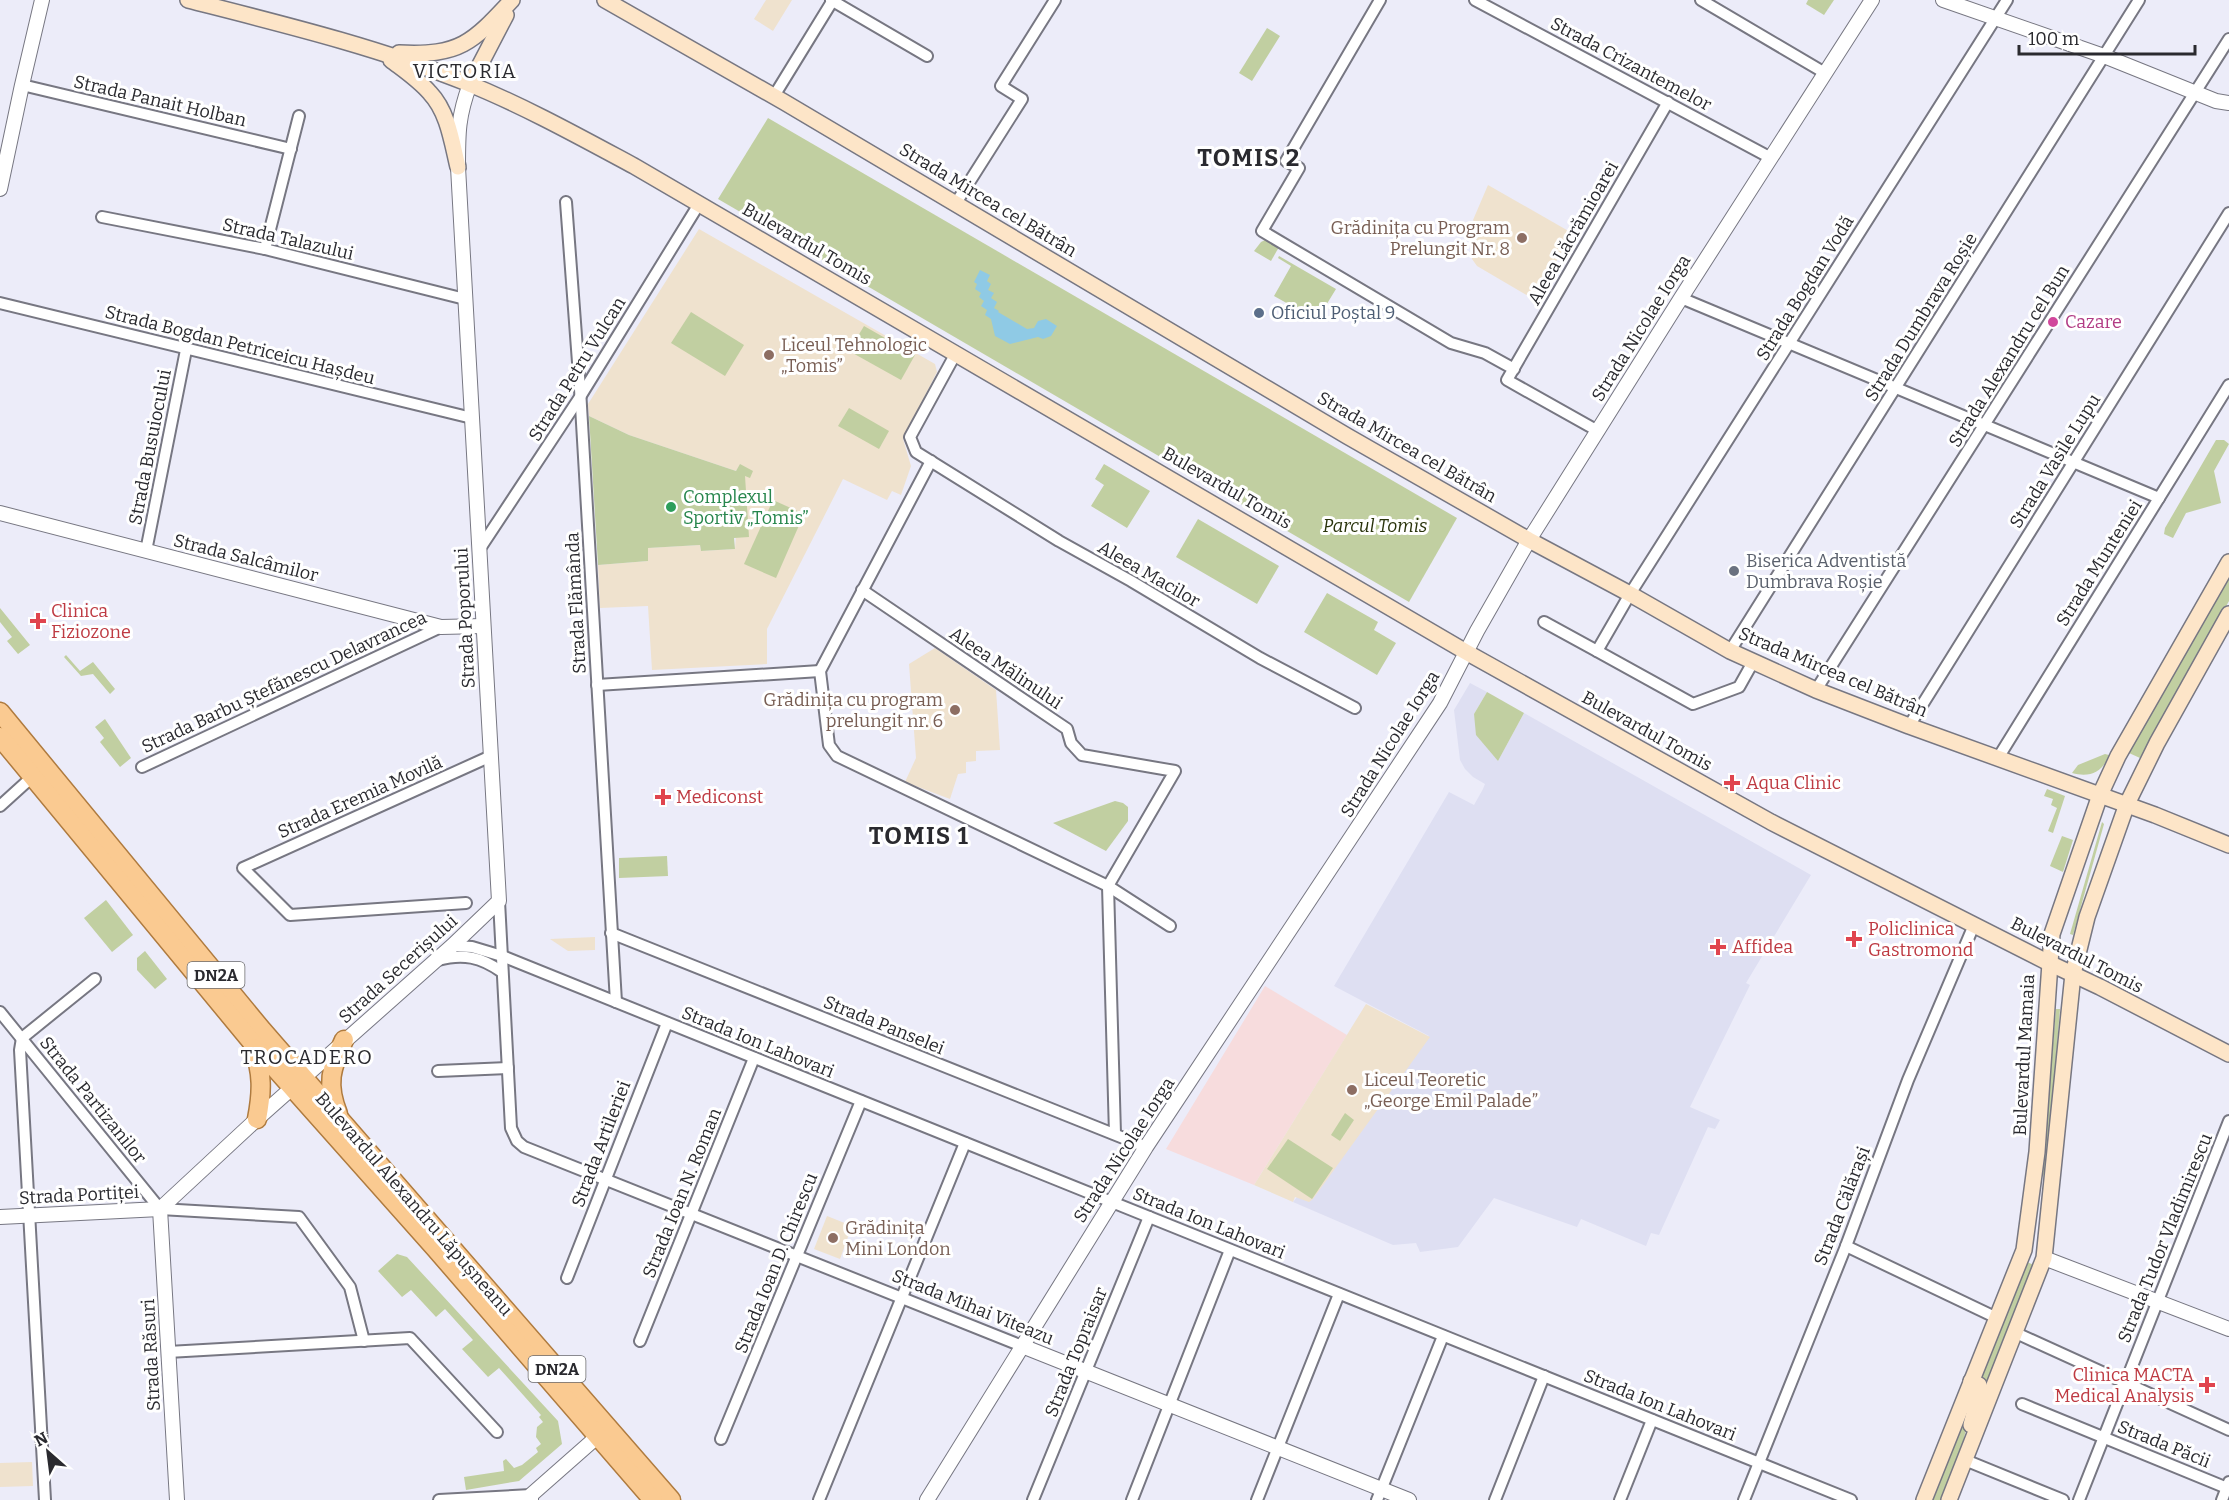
<svg xmlns="http://www.w3.org/2000/svg" width="2229" height="1500" viewBox="0 0 2229 1500" font-family="Bitter,serif">
	<style>
		.built { fill: #dedff2 }
		.industrial { fill: #f7dcdd }
		.education { fill: #efe2ce }
		.green { fill: #c1cfa1 }
		.water { fill: #8fcae5 }
		.lines { fill: none; stroke-linecap: round; stroke-linejoin: round }
		.minor-casing { stroke: #777782; stroke-width: 14 }
		.tertiary-casing { stroke: #777782; stroke-width: 16 }
		.secondary-casing { stroke: #777782; stroke-width: 18 }
		.primary-casing { stroke: #af7b3f; stroke-width: 21 }
		.minor { stroke: #fff; stroke-width: 10 }
		.tertiary { stroke: #fff; stroke-width: 14 }
		.secondary { stroke: #fde5c8; stroke-width: 15 }
		.primary { stroke: #faca91; stroke-width: 18 }
		.education-dot { fill: #8d6e63; stroke: #fff; stroke-width: 2 }
		.service-dot { fill: #5c6f8a; stroke: #fff; stroke-width: 2 }
		.hotel-dot { fill: #d1479c; stroke: #fff; stroke-width: 2 }
		.leisure-dot { fill: #2e9e5b; stroke: #fff; stroke-width: 2 }
		.worship-dot { fill: #6b7280; stroke: #fff; stroke-width: 2 }
		.health-dot { fill: #e0444e; stroke: #fff; stroke-width: 2 }
		.labels { text-anchor: middle; dominant-baseline: central; stroke-width: 6; stroke-linejoin: round; paint-order: stroke }
		.shield { fill: #fff; stroke: #6a6a6d; stroke-width: 1.5 }
		.shield-label { font-size: 16px; font-weight: bold; fill: #2a2a2f }
		.street-label { font-size: 18px; fill: #2a2a2f; stroke: #fff }
		.education-label { font-size: 18px; fill: #785e54; stroke: #fff; text-anchor: start }
		.service-label { font-size: 18px; fill: #4e5e75; stroke: #fff; text-anchor: start }
		.hotel-label { font-size: 18px; fill: #b23c85; stroke: #fff; text-anchor: start }
		.leisure-label { font-size: 18px; fill: #27864d; stroke: #fff; text-anchor: start }
		.park-label { font-size: 18px; font-style: italic; fill: #29330b; stroke: #fff }
		.worship-label { font-size: 18px; fill: #5b616d; stroke: #fff; text-anchor: start }
		.health-label { font-size: 18px; fill: #be3a42; stroke: #fff; text-anchor: start }
		.neighbourhood-label { font-size: 20px; letter-spacing: 1.5px; fill: #2a2a2f; stroke: #fff }
		.district-label { font-size: 24px; font-weight: bold; letter-spacing: 1.5px; fill: #2a2a2f; stroke: #fff }
	</style>
	<rect width="100%" height="100%" fill="#ececf9"/>
	<polygon class="built" points="1470,683 1487,692 1474,714 1498,761 1524,713 1811,875 1746,983 1750,985 1690,1107 1720,1120 1715,1129 1708,1127 1659,1235 1651,1233 1646,1246 1581,1219 1577,1227 1494,1198 1458,1247 1420,1252 1416,1243 1393,1245 1293,1202 1429,1036 1334,986 1449,792 1474,805 1483,789 1485,784 1473,777 1465,769 1460,760 1454,710"/>
	<polygon class="industrial" points="1265,986 1347,1035 1254,1185 1166,1149"/>
	<g class="education">
		<polygon points="766,0 792,0 773,31 754,19"/>
		<polygon points="1488,185 1572,233 1535,300 1477,266 1472,259 1471,243 1478,227 1473,220"/>
		<polygon points="699,229 935,364 937,372 903,439 911,466 901,495 892,491 887,500 843,479 767,629 767,664 652,670 648,606 600,608 598,565 648,561 647,548 700,545 701,551 735,549 741,464 736,471 629,435 589,416 588,404"/>
		<polygon points="935,648 996,690 1000,750 976,751 976,761 966,762 966,773 958,774 950,799 905,782 916,758 909,664"/>
		<polygon points="595,937 595,950 568,951 550,939"/>
		<polygon points="1366,1004 1430,1037 1313,1199 1309,1202 1295,1197 1293,1202 1254,1185"/>
		<polygon points="827,1216 852,1226 840,1259 814,1249"/>
		<polygon points="32,1462 33,1486 0,1487 0,1463"/>
	</g>
	<g class="green">
		<polygon points="1808,0 1834,0 1824,15 1806,4"/>
		<polygon points="1267,28 1280,36 1252,81 1239,73"/>
		<polygon points="768,118 1457,518 1409,602 718,199"/>
		<polygon points="1265,240 1279,247 1271,261 1254,251 1261,242"/>
		<polygon points="1279,256 1336,289 1317,320 1274,296 1291,266 1278,258"/>
		<polygon points="691,312 744,345 725,376 671,343"/>
		<polygon points="864,326 915,355 901,380 849,351"/>
		<polygon points="849,408 889,431 879,449 838,426"/>
		<polygon points="589,416 629,435 736,471 740,464 753,471 750,478 745,476 749,537 734,538 735,549 701,551 700,545 648,548 648,561 598,565"/>
		<polygon points="2216,440 2224,440 2229,444 2214,471 2221,503 2186,513 2173,538 2164,534 2165,528"/>
		<polygon points="1104,464 1150,491 1127,528 1091,506 1104,485 1095,479"/>
		<polygon points="773,500 804,514 776,578 744,564"/>
		<polygon points="1198,519 1279,566 1257,604 1176,557"/>
		<polygon points="2229,579 2229,601 2140,758 2129,753 2200,627"/>
		<polygon points="1327,593 1378,622 1374,630 1396,643 1377,675 1304,632"/>
		<polygon points="0,608 30,645 18,654 7,641 12,637 0,622"/>
		<polygon points="66,655 80,671 93,662 115,689 110,694 93,674 81,676 64,657"/>
		<polygon points="1487,692 1524,713 1498,761 1476,735 1474,714"/>
		<polygon points="105,719 131,758 120,767 100,742 104,738 95,727"/>
		<path d="M2105 754 2109 755C2103 772 2090 778 2072 773L2078 765Z"/>
		<polygon points="2047,789 2065,796 2053,833 2048,831 2057,808 2051,805 2053,799 2044,796"/>
		<polygon points="1115,801 1123,803 1128,807 1128,821 1106,851 1053,823"/>
		<polygon points="2102,822 2104,824 2073,935 2070,934"/>
		<polygon points="2062,836 2073,840 2063,872 2050,866"/>
		<polygon points="667,856 668,876 619,878 619,858"/>
		<polygon points="106,900 133,935 112,952 84,918"/>
		<polygon points="145,951 167,979 155,989 137,970 137,958"/>
		<polygon points="2056,1009 2060,1009 2053,1094 2057,1112 2041,1224 2044,1178 2042,1169"/>
		<polygon points="1345,1113 1354,1120 1340,1141 1331,1135"/>
		<polygon points="1288,1139 1333,1168 1312,1199 1267,1169"/>
		<polygon points="397,1254 407,1257 558,1421 562,1444 519,1481 466,1490 464,1477 504,1471 503,1461 506,1459 514,1468 522,1465 538,1452 536,1448 541,1444 536,1437 537,1427 543,1422 539,1417 541,1415 499,1368 488,1377 462,1349 473,1340 445,1309 436,1317 411,1290 402,1297 378,1271"/>
		<polygon points="2027,1262 2036,1266 1989,1383 1979,1378"/>
		<polygon points="1977,1387 1957,1465 1943,1500 1932,1500"/>
	</g>
	<polygon class="water" points="980,270 990,275 987,281 991,284 988,290 994,293 991,298 997,302 994,308 999,311 998,312 1027,329 1034,328 1038,321 1046,319 1057,326 1051,336 1043,339 1038,337 1010,344 995,336 991,319 985,315 987,310 981,306 984,301 979,297 981,293 975,289 977,284 974,282"/>
	<g class="lines">
		<g class="minor-casing">
			<g id="minor">
				<polyline points="831,0 927,56"/>
				<polyline points="1380,0 1286,161 1299,168 1262,231 1451,343 1485,353 1514,369"/>
				<polyline points="1475,0 1771,158"/>
				<polyline points="1701,0 1825,73"/>
				<polyline points="22,85 291,149"/>
				<polyline points="774,96 833,0"/>
				<polyline points="566,202 580,389 616,1002"/>
				<polyline points="956,203 1022,99 1001,86 1055,0"/>
				<polyline points="102,217 265,249 465,299"/>
				<polyline points="265,249 299,116"/>
				<polyline points="1681,298 2159,498"/>
				<polyline points="0,303 472,418"/>
				<polyline points="956,353 910,437 916,452 1059,541 1131,581 1260,658 1355,708"/>
				<polyline points="1598,431 1507,380 1668,102"/>
				<polyline points="931,461 820,671 829,745 837,756 1108,886 1170,926"/>
				<polyline points="479,550 580,397 699,204"/>
				<polyline points="146,551 186,350"/>
				<polyline points="862,590 1067,729 1071,743 1082,755 1175,771 1108,886"/>
				<polyline points="1544,622 1597,651"/>
				<polyline points="1730,651 2139,0"/>
				<polyline points="1753,662 1739,687 1693,704 1597,651 1630,594 2007,0"/>
				<polyline points="597,685 820,671"/>
				<polyline points="1816,690 2229,39"/>
				<polyline points="1909,726 2229,213"/>
				<polyline points="1998,758 2229,385"/>
				<polyline points="142,767 441,627"/>
				<polyline points="0,806 32,777"/>
				<polyline points="1108,886 1115,1134"/>
				<polyline points="499,901 511,1128 517,1141 524,1147 1022,1346"/>
				<polyline points="466,903 290,915 243,868 491,756"/>
				<polyline points="611,933 1146,1147"/>
				<polyline points="452,946 472,947 502,956 1851,1500"/>
				<path d="M438 960C463 953 481 957 502 972"/>
				<polyline points="0,1012 160,1209 299,1217 350,1287 364,1341"/>
				<polyline points="438,1071 508,1068"/>
				<polyline points="1846,1246 1997,1318"/>
				<polyline points="567,1278 667,1023"/>
				<polyline points="2016,1333 2229,1430"/>
				<polyline points="640,1341 754,1058"/>
				<polyline points="168,1352 410,1338 497,1432"/>
				<polyline points="2022,1404 2227,1488"/>
				<polyline points="721,1439 861,1101"/>
				<polyline points="1965,1460 2063,1500"/>
				<polyline points="45,1500 20,1050 22,1038 95,979"/>
				<polyline points="439,1500 531,1495"/>
				<polyline points="819,1500 965,1143"/>
				<polyline points="1033,1500 1149,1217"/>
				<polyline points="1132,1500 1230,1250"/>
				<polyline points="1257,1500 1339,1294"/>
				<polyline points="1377,1500 1443,1336"/>
				<polyline points="1495,1500 1544,1376"/>
				<polyline points="1620,1500 1652,1420"/>
				<polyline points="1744,1500 1846,1246 1908,1080 1974,925"/>
				<polyline points="2079,1500 2229,1121"/>
				<polyline points="2222,1500 2229,1482"/>
			</g>
		</g>
		<g class="tertiary-casing">
			<g id="tertiary">
				<polyline points="1943,0 2104,56 2216,101 2229,103"/>
				<polyline points="0,189 22,85 42,0"/>
				<polyline points="0,513 441,627 483,626"/>
				<path d="M160 1209 257 1119 452 946 499 901 458 167C458 133 458 116 470 84"/>
				<polyline points="160,1209 177,1500"/>
				<polyline points="0,1217 160,1209"/>
				<polyline points="2044,1258 2229,1329"/>
				<polyline points="1022,1346 1409,1500"/>
				<polyline points="531,1500 531,1495 598,1436"/>
				<polyline points="927,1500 1146,1147 1440,703 1477,631 1529,540 1681,298 1872,0"/>
			</g>
		</g>
		<g class="secondary-casing">
			<g id="secondary">
				<path d="M188 0C282 24 377 47 467 83 524 106 580 137 634 166L1466 652 1771 822 2049 963 2100 987 2229 1054"/>
				<polyline points="605,0 784,102 1347,436 1529,540 1630,594 1730,651 1816,690 1909,726 2155,815 2229,845"/>
				<path d="M399 53C460 56 472 43 512 0"/>
				<path d="M391 60C404 70 419 80 430 93 448 112 452 142 458 167"/>
				<polyline points="470,84 506,15"/>
				<polyline points="1971,1425 1980,1391 1979,1385 1971,1381"/>
				<polyline points="1924,1500 2024,1250 2037,1152 2052,934 2100,795 2118,756 2229,562"/>
				<polyline points="1949,1500 2044,1258 2073,974 2087,917 2127,804 2157,743 2229,614"/>
			</g>
		</g>
		<g class="primary-casing">
			<g id="primary">
				<polyline points="0,712 262,1030 671,1500"/>
				<polyline points="0,737 251,1041 435,1248 653,1500"/>
				<path d="M253 1048C263 1072 262 1093 257 1119"/>
				<path d="M338 1114C326 1084 331 1068 344 1040"/>
			</g>
		</g>
		<use href="#minor" class="minor"/>
		<use href="#tertiary" class="tertiary"/>
		<use href="#secondary" class="secondary"/>
		<use href="#primary" class="primary"/>
	</g>
	<g class="education-dot">
		<circle cx="1522" cy="238" r="6"/>
		<circle cx="769" cy="355" r="6"/>
		<circle cx="955" cy="710" r="6"/>
		<circle cx="1352" cy="1090" r="6"/>
		<circle cx="833" cy="1238" r="6"/>
	</g>
	<circle class="service-dot" cx="1259" cy="313" r="6"/>
	<circle class="hotel-dot" cx="2053" cy="322" r="6"/>
	<circle class="leisure-dot" cx="671" cy="507" r="6"/>
	<circle class="worship-dot" cx="1734" cy="571" r="6"/>
	<g class="health-dot">
		<path d="M35 612h6v6h6v6h-6v6h-6v-6h-6v-6h6z"/>
		<path d="M1729 774h6v6h6v6h-6v6h-6v-6h-6v-6h6z"/>
		<path d="M660 788h6v6h6v6h-6v6h-6v-6h-6v-6h6z"/>
		<path d="M1851 930h6v6h6v6h-6v6h-6v-6h-6v-6h6z"/>
		<path d="M1715 938h6v6h6v6h-6v6h-6v-6h-6v-6h6z"/>
		<path d="M2204 1376h6v6h6v6h-6v6h-6v-6h-6v-6h6z"/>
	</g>
	<g class="labels">
		<g class="shield">
			<rect x="187.5" y="962" width="57" height="26" rx="4.5"/>
			<rect x="528.5" y="1356" width="57" height="26" rx="4.5"/>
		</g>
		<g class="shield-label">
			<text x="216" y="975">DN2A</text>
			<text x="557" y="1369">DN2A</text>
		</g>
		<g class="street-label">
			<text transform="translate(1631 64) rotate(28)">Strada Crizantemelor</text>
			<text transform="translate(160 101) rotate(13)">Strada Panait Holban</text>
			<text transform="translate(988 200) rotate(31)">Strada Mircea cel Bătrân</text>
			<text transform="translate(1573 233) rotate(-60)">Aleea Lăcrămioarei</text>
			<text transform="translate(288 239) rotate(13)">Strada Talazului</text>
			<text transform="translate(807 244) rotate(30)">Bulevardul Tomis</text>
			<text transform="translate(1805 288) rotate(-58)">Strada Bogdan Vodă</text>
			<text transform="translate(1921 317) rotate(-58)">Strada Dumbrava Roșie</text>
			<text transform="translate(1641 328) rotate(-58)">Strada Nicolae Iorga</text>
			<text transform="translate(240 345) rotate(14)">Strada Bogdan Petriceicu Hașdeu</text>
			<text transform="translate(2009 356) rotate(-58)">Strada Alexandru cel Bun</text>
			<text transform="translate(577 369) rotate(-58)">Strada Petru Vulcan</text>
			<text transform="translate(150 447) rotate(-79)">Strada Busuiocului</text>
			<text transform="translate(1407 447) rotate(30)">Strada Mircea cel Bătrân</text>
			<text transform="translate(2055 461) rotate(-58)">Strada Vasile Lupu</text>
			<text transform="translate(1227 488) rotate(30)">Bulevardul Tomis</text>
			<text transform="translate(246 558) rotate(14)">Strada Salcâmilor</text>
			<text transform="translate(2099 563) rotate(-58)">Strada Munteniei</text>
			<text transform="translate(1149 574) rotate(30)">Aleea Macilor</text>
			<text transform="translate(576 603) rotate(-93)">Strada Flămânda</text>
			<text transform="translate(465 618) rotate(-93)">Strada Poporului</text>
			<text transform="translate(1006 668) rotate(34)">Aleea Mălinului</text>
			<text transform="translate(1833 672) rotate(23)">Strada Mircea cel Bătrân</text>
			<text transform="translate(284 682) rotate(-25)">Strada Barbu Ștefănescu Delavrancea</text>
			<text transform="translate(1647 731) rotate(29)">Bulevardul Tomis</text>
			<text transform="translate(1390 744) rotate(-58)">Strada Nicolae Iorga</text>
			<text transform="translate(360 797) rotate(-24)">Strada Eremia Movilă</text>
			<text transform="translate(2077 955) rotate(27)">Bulevardul Tomis</text>
			<text transform="translate(398 969) rotate(-42)">Strada Secerișului</text>
			<text transform="translate(884 1025) rotate(22)">Strada Panselei</text>
			<text transform="translate(758 1042) rotate(22)">Strada Ion Lahovari</text>
			<text transform="translate(2024 1055) rotate(-87)">Bulevardul Mamaia</text>
			<text transform="translate(93 1100) rotate(51)">Strada Partizanilor</text>
			<text transform="translate(601 1144) rotate(-69)">Strada Artileriei</text>
			<text transform="translate(1124 1150) rotate(-57)">Strada Nicolae Iorga</text>
			<text transform="translate(682 1193) rotate(-68)">Strada Ioan N. Roman</text>
			<text transform="translate(79 1195) rotate(-3)">Strada Portiței</text>
			<text transform="translate(414 1204) rotate(49)">Bulevardul Alexandru Lăpușneanu</text>
			<text transform="translate(1842 1206) rotate(-69)">Strada Călărași</text>
			<text transform="translate(1209 1223) rotate(22)">Strada Ion Lahovari</text>
			<text transform="translate(2165 1238) rotate(-68)">Strada Tudor Vladimirescu</text>
			<text transform="translate(776 1263) rotate(-68)">Strada Ioan D. Chirescu</text>
			<text transform="translate(973 1307) rotate(22)">Strada Mihai Viteazu</text>
			<text transform="translate(1076 1352) rotate(-68)">Strada Topraisar</text>
			<text transform="translate(151 1355) rotate(-93)">Strada Răsuri</text>
			<text transform="translate(1660 1405) rotate(22)">Strada Ion Lahovari</text>
			<text transform="translate(2164 1444) rotate(22)">Strada Păcii</text>
		</g>
		<g class="education-label">
			<text x="1510" y="228" text-anchor="end">Grădinița cu Program<tspan x="1510" dy="21">Prelungit Nr. 8</tspan></text>
			<text x="781" y="345">Liceul Tehnologic<tspan x="781" dy="21">„Tomis”</tspan></text>
			<text x="943" y="700" text-anchor="end">Grădinița cu program<tspan x="943" dy="21">prelungit nr. 6</tspan></text>
			<text x="1364" y="1080">Liceul Teoretic<tspan x="1364" dy="21">„George Emil Palade”</tspan></text>
			<text x="845" y="1228">Grădinița<tspan x="845" dy="21">Mini London</tspan></text>
		</g>
		<g class="service-label">
			<text x="1271" y="313">Oficiul Poștal 9</text>
		</g>
		<g class="hotel-label">
			<text x="2065" y="322">Cazare</text>
		</g>
		<g class="leisure-label">
			<text x="683" y="497">Complexul<tspan x="683" dy="21">Sportiv „Tomis”</tspan></text>
		</g>
		<g class="park-label">
			<text x="1375" y="526">Parcul Tomis</text>
		</g>
		<g class="worship-label">
			<text x="1746" y="561">Biserica Adventistă<tspan x="1746" dy="21">Dumbrava Roșie</tspan></text>
		</g>
		<g class="health-label">
			<text x="51" y="611">Clinica<tspan x="51" dy="21">Fiziozone</tspan></text>
			<text x="1746" y="783">Aqua Clinic</text>
			<text x="676" y="797">Mediconst</text>
			<text x="1868" y="929">Policlinica<tspan x="1868" dy="21">Gastromond</tspan></text>
			<text x="1732" y="947">Affidea</text>
			<text x="2194" y="1375" text-anchor="end">Clinica MACTA<tspan x="2194" dy="21">Medical Analysis</tspan></text>
		</g>
		<g class="neighbourhood-label">
			<text x="465" y="71">VICTORIA</text>
			<text x="307" y="1057">TROCADERO</text>
		</g>
		<g class="district-label">
			<text x="1249" y="158">TOMIS 2</text>
			<text x="919" y="836">TOMIS 1</text>
		</g>
	</g>
	<g transform="translate(48 1452) rotate(332)" stroke="#ffffff" stroke-width="4.5" paint-order="stroke">
	<path d="M0-4.5L10 22L0 15L-10 22Z" fill="#2a2a2f"/>
	<text y="-9" font-size="16" font-weight="bold" text-anchor="middle" fill="#2a2a2f">N</text>
	</g>
	<path d="M2019 45v9h176v-9" fill="none" stroke="#2a2a2f" stroke-width="3"/>
	<text x="2028" y="45" font-size="18" fill="#2a2a2f" stroke="#ffffff" stroke-width="4.5" paint-order="stroke">100 m</text>
</svg>
